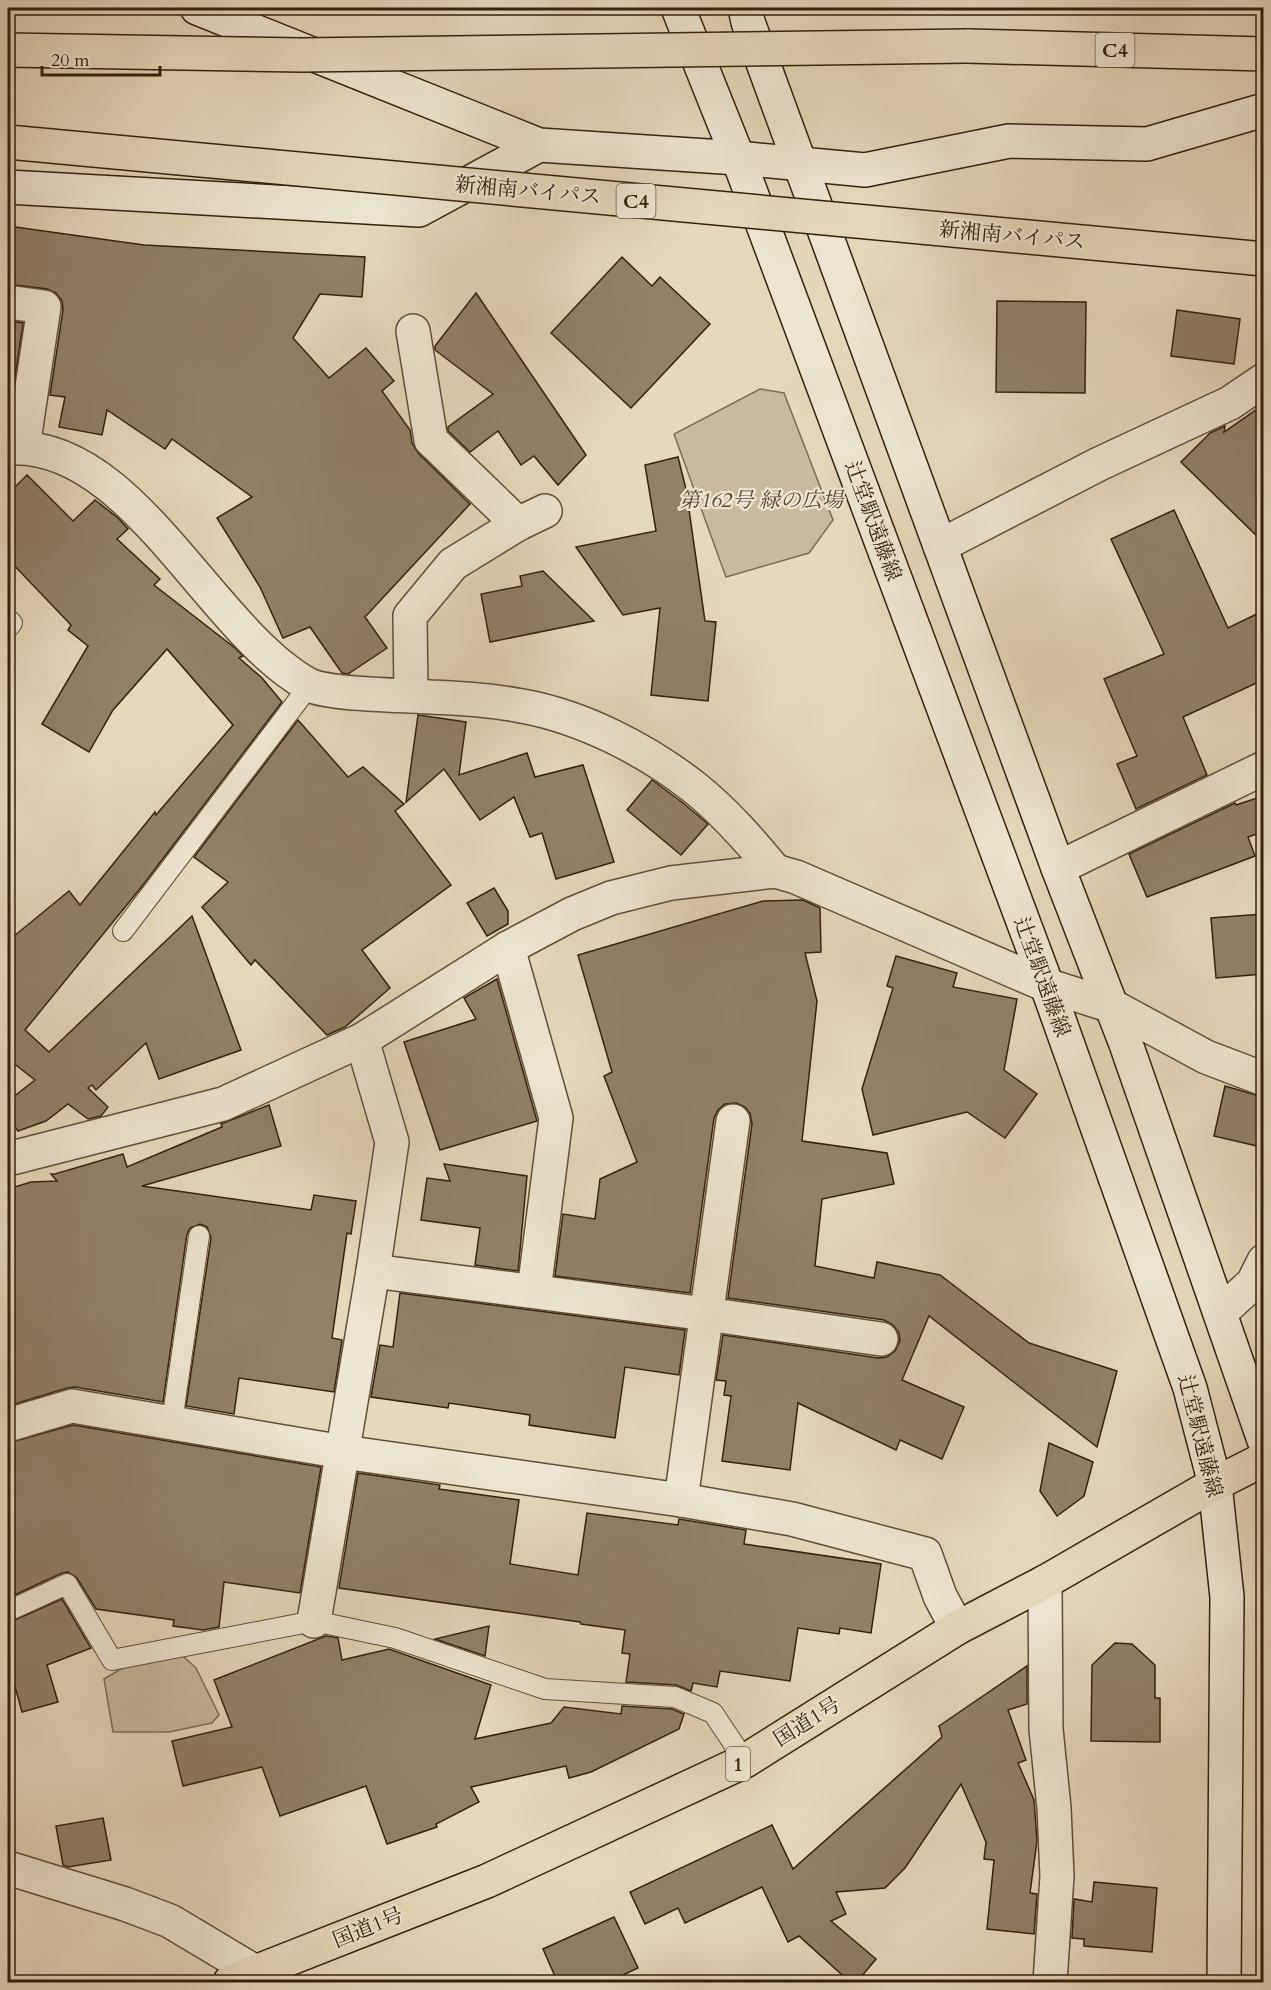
<svg xmlns="http://www.w3.org/2000/svg" width="1271" height="1990" viewBox="0 0 1271 1990" font-family="Cardo,'Noto Serif JP',serif">
	<style>
		.green { fill: #c7ba9e; stroke: #7d6e56; stroke-width: 1.5 }
		.building { fill: #908168; stroke: #33210d; stroke-width: 1.5 }
		.lines { fill: none; stroke-linecap: round; stroke-linejoin: round }
		.lane-casing { stroke: #604f39; stroke-width: 22 }
		.street-casing { stroke: #604f39; stroke-width: 36 }
		.secondary-casing { stroke: #33210d; stroke-width: 36 }
		.highway-casing { stroke: #33210d; stroke-width: 36 }
		.lane { stroke: #eee6d3; stroke-width: 20 }
		.street { stroke: #eee6d3; stroke-width: 33 }
		.secondary { stroke: #eee6d3; stroke-width: 33 }
		.highway { stroke: #e5d9bc; stroke-width: 33 }
		.highway-bridge-casing { stroke: #33210d; stroke-width: 36; stroke-linecap: butt }
		.highway-bridge { stroke: #e5d9bc; stroke-width: 33 }
		.labels { text-anchor: middle; dominant-baseline: central; stroke-width: 4.5; stroke-linejoin: round; paint-order: stroke }
		.shield { fill: #eee6d3; stroke: #6b5c48; stroke-width: 1.5 }
		.shield-label { font-size: 20px; font-weight: bold; fill: #33210d }
		.street-label { font-size: 21px; fill: #33210d; stroke: #eee6d3 }
		.park-label { font-size: 21px; font-style: italic; fill: #584731; stroke: #eee6d3 }
	</style>
	<rect width="100%" height="100%" fill="#e5d9bc"/>
	<filter id="stains"><feTurbulence type="fractalNoise" baseFrequency=".00333" numOctaves="4"/><feColorMatrix values="0 0 0 0 .2 0 0 0 0 .09 0 0 0 0 .02 0 0 0 .5 -.17"/></filter>
	<radialGradient id="worn" r=".72"><stop offset=".6" stop-color="#630" stop-opacity="0"/><stop offset="1" stop-color="#630" stop-opacity=".3"/></radialGradient>
	<g class="green">
		<polygon points="760,389 784,393 833,520 809,553 726,577 674,434"/>
		<polygon points="183,1656 196,1668 219,1715 212,1723 169,1732 113,1732 104,1679 126,1666"/>
	</g>
	<g class="building">
		<polygon points="8,226 144,245 365,257 362,297 320,294 293,338 329,378 366,348 394,381 382,391 410,430 412,443 418,453 470,504 365,617 387,648 348,674 342,673 310,627 283,638 260,587 217,518 252,497 172,439 165,449 107,410 102,435 59,427 65,397 50,395 63,310 62,301 56,293 47,289 8,284"/>
		<polygon points="622,257 652,286 660,277 710,324 631,408 551,333"/>
		<polygon points="476,293 586,455 558,485 534,456 521,465 498,431 470,452 448,431 448,427 493,394 435,350 435,346"/>
		<polygon points="997,301 1086,302 1085,393 996,392"/>
		<polygon points="1177,310 1240,319 1234,364 1171,356"/>
		<polygon points="8,321 23,323 13,390 8,389"/>
		<polygon points="1263,405 1263,542 1181,462 1210,433 1225,426 1224,432"/>
		<polygon points="678,457 686,489 705,621 716,622 708,701 651,695 660,608 623,615 576,547 656,531 645,465"/>
		<polygon points="27,475 73,521 95,500 118,518 128,529 117,539 160,579 154,585 235,648 243,656 239,658 262,678 282,702 143,885 25,1030 49,1052 192,916 241,1050 159,1079 146,1043 96,1090 92,1085 88,1088 108,1107 101,1116 88,1119 68,1104 46,1121 18,1131 8,1117 8,1101 35,1080 8,1059 8,941 69,891 80,905 155,812 156,815 233,725 167,649 113,710 89,752 42,724 88,646 68,630 71,625 8,559 8,494"/>
		<polygon points="1174,510 1228,628 1263,611 1263,680 1183,717 1207,775 1136,809 1117,764 1137,756 1104,679 1164,654 1111,539"/>
		<polygon points="543,571 594,621 490,642 481,594 522,586 520,576"/>
		<polygon points="418,715 466,722 459,775 527,753 535,777 583,765 614,862 556,879 542,833 530,837 514,797 480,820 444,769 406,802"/>
		<polygon points="298,720 348,777 363,767 404,804 395,811 451,885 362,950 390,988 345,1027 327,1035 255,960 251,965 202,907 228,882 194,857"/>
		<polygon points="652,780 683,803 708,824 681,855 627,810"/>
		<polygon points="1263,796 1263,832 1248,837 1255,856 1147,897 1129,854 1231,805 1235,803 1236,805"/>
		<polygon points="494,888 508,911 508,924 487,936 467,903"/>
		<polygon points="803,900 820,908 821,952 805,953 817,1001 802,1141 887,1153 894,1184 822,1199 815,1266 874,1278 877,1262 940,1275 1029,1343 1117,1371 1097,1447 929,1316 902,1380 964,1407 942,1459 900,1440 896,1450 798,1403 790,1470 722,1461 731,1396 724,1395 726,1381 716,1380 723,1335 878,1358 887,1357 895,1351 900,1341 899,1333 893,1325 884,1320 728,1298 752,1124 750,1113 745,1107 736,1103 725,1104 718,1110 714,1118 690,1293 555,1276 563,1214 595,1219 600,1179 637,1162 604,1076 612,1072 578,955 763,901"/>
		<polygon points="1263,914 1263,974 1216,978 1211,918"/>
		<polygon points="896,956 957,973 953,987 1017,999 1004,1070 1037,1094 1005,1138 967,1112 873,1135 862,1089 893,988 887,986"/>
		<polygon points="497,979 537,1121 440,1150 404,1042 476,1019 464,998"/>
		<polygon points="1225,1086 1263,1097 1263,1119 1257,1146 1214,1136"/>
		<polygon points="269,1105 281,1146 142,1186 311,1210 314,1195 356,1201 351,1234 347,1233 332,1338 342,1340 334,1392 239,1378 234,1414 186,1406 211,1238 207,1227 200,1224 190,1228 187,1234 163,1402 75,1387 67,1388 8,1406 8,1189 31,1182 57,1181 51,1174 55,1174 123,1154 127,1167 222,1127 221,1124"/>
		<polygon points="444,1164 527,1176 518,1271 475,1265 480,1228 421,1220 427,1178 450,1181"/>
		<polygon points="400,1293 685,1330 679,1375 625,1367 615,1438 529,1425 530,1415 449,1403 448,1408 371,1397 380,1345 393,1347"/>
		<polygon points="73,1425 321,1467 300,1593 224,1582 219,1627 203,1630 173,1626 174,1620 96,1609 77,1578 68,1572 62,1573 8,1598 8,1443"/>
		<polygon points="1049,1443 1093,1462 1084,1496 1057,1516 1040,1491"/>
		<polygon points="358,1473 440,1485 439,1489 519,1500 510,1564 578,1575 587,1513 678,1525 679,1519 746,1530 744,1544 881,1564 871,1633 840,1628 839,1634 798,1628 790,1681 720,1671 717,1687 693,1683 691,1691 676,1685 626,1682 630,1654 622,1653 625,1630 581,1624 580,1622 339,1588"/>
		<polygon points="62,1599 91,1648 47,1665 58,1702 22,1712 8,1661 8,1623"/>
		<polygon points="489,1626 485,1656 435,1639"/>
		<polygon points="326,1636 338,1638 342,1660 389,1649 491,1685 475,1739 551,1723 564,1707 621,1714 622,1706 672,1709 684,1714 679,1729 591,1772 569,1778 566,1766 471,1787 479,1802 436,1824 437,1827 387,1844 366,1786 280,1816 262,1767 183,1786 172,1741 232,1727 214,1680"/>
		<polygon points="1115,1643 1132,1644 1155,1665 1155,1698 1160,1698 1160,1742 1091,1741 1092,1665"/>
		<polygon points="1027,1666 1027,1704 1008,1710 1026,1760 1018,1763 1034,1800 1037,1841 1030,1893 1037,1894 1034,1934 987,1929 994,1860 984,1859 986,1842 961,1784 905,1868 885,1888 836,1892 846,1914 831,1921 876,1959 856,1983 851,1983 799,1936 788,1942 762,1887 685,1923 678,1908 645,1924 630,1892 772,1825 793,1869 942,1737 939,1726"/>
		<polygon points="103,1818 111,1860 68,1867 63,1865 56,1826"/>
		<polygon points="1094,1882 1157,1888 1152,1952 1084,1946 1084,1939 1072,1938 1074,1899 1092,1902"/>
		<polygon points="614,1917 638,1968 606,1983 558,1983 543,1949"/>
	</g>
	<g class="lines">
		<g class="lane-casing">
			<g id="lane">
				<polyline points="8,619 12,623 8,628"/>
				<polyline points="123,931 309,686"/>
				<polyline points="172,1422 199,1236"/>
				<polyline points="8,1611 67,1584 112,1660 314,1621 395,1638 545,1689 675,1697 713,1713 745,1761"/>
			</g>
		</g>
		<g class="street-casing">
			<g id="street">
				<polyline points="8,302 44,307 23,447"/>
				<polyline points="413,331 431,440 518,524"/>
				<path d="M8 448C131 440 208 628 307 684 326 695 404 695 430 697 461 698 491 700 522 706 583 717 647 750 695 788 725 812 751 842 775 871"/>
				<polyline points="940,546 1099,464 1230,403 1264,380"/>
				<polyline points="411,696 410,616 453,564 518,524 545,511"/>
				<polyline points="1058,868 1264,768"/>
				<polyline points="508,948 556,1118 534,1291"/>
				<polyline points="8,1159 223,1104 362,1040 508,948 572,914 611,898 671,883 775,871 796,877 1046,985 1112,1006 1206,1057 1264,1079"/>
				<polyline points="373,1271 706,1314 881,1339"/>
				<polyline points="1220,1313 1253,1283 1264,1261"/>
				<polyline points="8,1425 72,1406 343,1452 681,1500 792,1519 925,1554 940,1596 957,1628"/>
				<polyline points="681,1500 733,1121"/>
				<polyline points="1045,1582 1046,1729 1054,1808 1057,1876 1050,1982"/>
				<polyline points="314,1621 373,1271 392,1142 362,1040"/>
				<polyline points="8,1868 125,1904 170,1921 257,1973"/>
			</g>
		</g>
		<g class="secondary-casing">
			<g id="secondary">
				<polyline points="197,8 539,145 738,158 865,170 1009,141 1147,144 1264,110"/>
				<polyline points="678,8 738,158 1042,972 1190,1388 1215,1484 1227,1597 1224,1982"/>
				<polyline points="745,8 748,22 1058,868 1126,1044 1264,1440"/>
				<polyline points="8,187 419,210 539,145"/>
			</g>
		</g>
		<g class="highway-casing">
			<g id="highway">
				<polyline points="967,46 1264,54"/>
				<polyline points="230,1982 487,1881 745,1761 957,1628 1045,1582 1215,1484 1264,1459"/>
			</g>
		</g>
		<use href="#lane" class="lane"/>
		<use href="#street" class="street"/>
		<use href="#secondary" class="secondary"/>
		<use href="#highway" class="highway"/>
		<g class="highway-bridge-casing">
			<g id="highway-bridge">
				<polyline points="8,50 302,55 967,46"/>
				<polyline points="8,142 1264,259"/>
			</g>
		</g>
		<use href="#highway-bridge" class="highway-bridge"/>
	</g>
	<g class="labels">
		<g class="shield">
			<rect x="1095.5" y="33" width="39" height="34" rx="4.5"/>
			<rect x="616.5" y="184" width="39" height="34" rx="4.5"/>
			<rect x="726" y="1747" width="24" height="34" rx="4.5"/>
		</g>
		<g class="shield-label">
			<text x="1115" y="50">C4</text>
			<text x="636" y="201">C4</text>
			<text x="738" y="1764">1</text>
		</g>
		<g class="street-label">
			<text transform="translate(528 191) rotate(5)">新湘南バイパス</text>
			<text transform="translate(1012 236) rotate(5)">新湘南バイパス</text>
			<text transform="translate(873 521) rotate(70)">辻堂駅遠藤線</text>
			<text transform="translate(1042 977) rotate(70)">辻堂駅遠藤線</text>
			<text transform="translate(1200 1436) rotate(76)">辻堂駅遠藤線</text>
			<text transform="translate(807 1722) rotate(-32)">国道1号</text>
			<text transform="translate(368 1928) rotate(-22)">国道1号</text>
		</g>
		<g class="park-label">
			<text x="761" y="500">第162号 緑の広場</text>
		</g>
	</g>
	<rect width="1271" height="1990" fill="none" stroke="#e5d9bc" stroke-width="30"/>
	<rect x="9" y="9" width="1253" height="1972" fill="none" stroke="#33210d" stroke-width="3"/>
	<rect x="15" y="15" width="1241" height="1960" fill="none" stroke="#33210d" stroke-width="1.5"/>
	<path d="M42 66v9h118v-9" fill="none" stroke="#33210d" stroke-width="3"/>
	<text x="51" y="66" font-size="18" fill="#33210d" stroke="#eee6d3" stroke-width="4.5" paint-order="stroke">20 m</text>
	<rect width="100%" height="100%" filter="url(#stains)"/>
	<rect width="100%" height="100%" fill="url(#worn)"/>
</svg>
